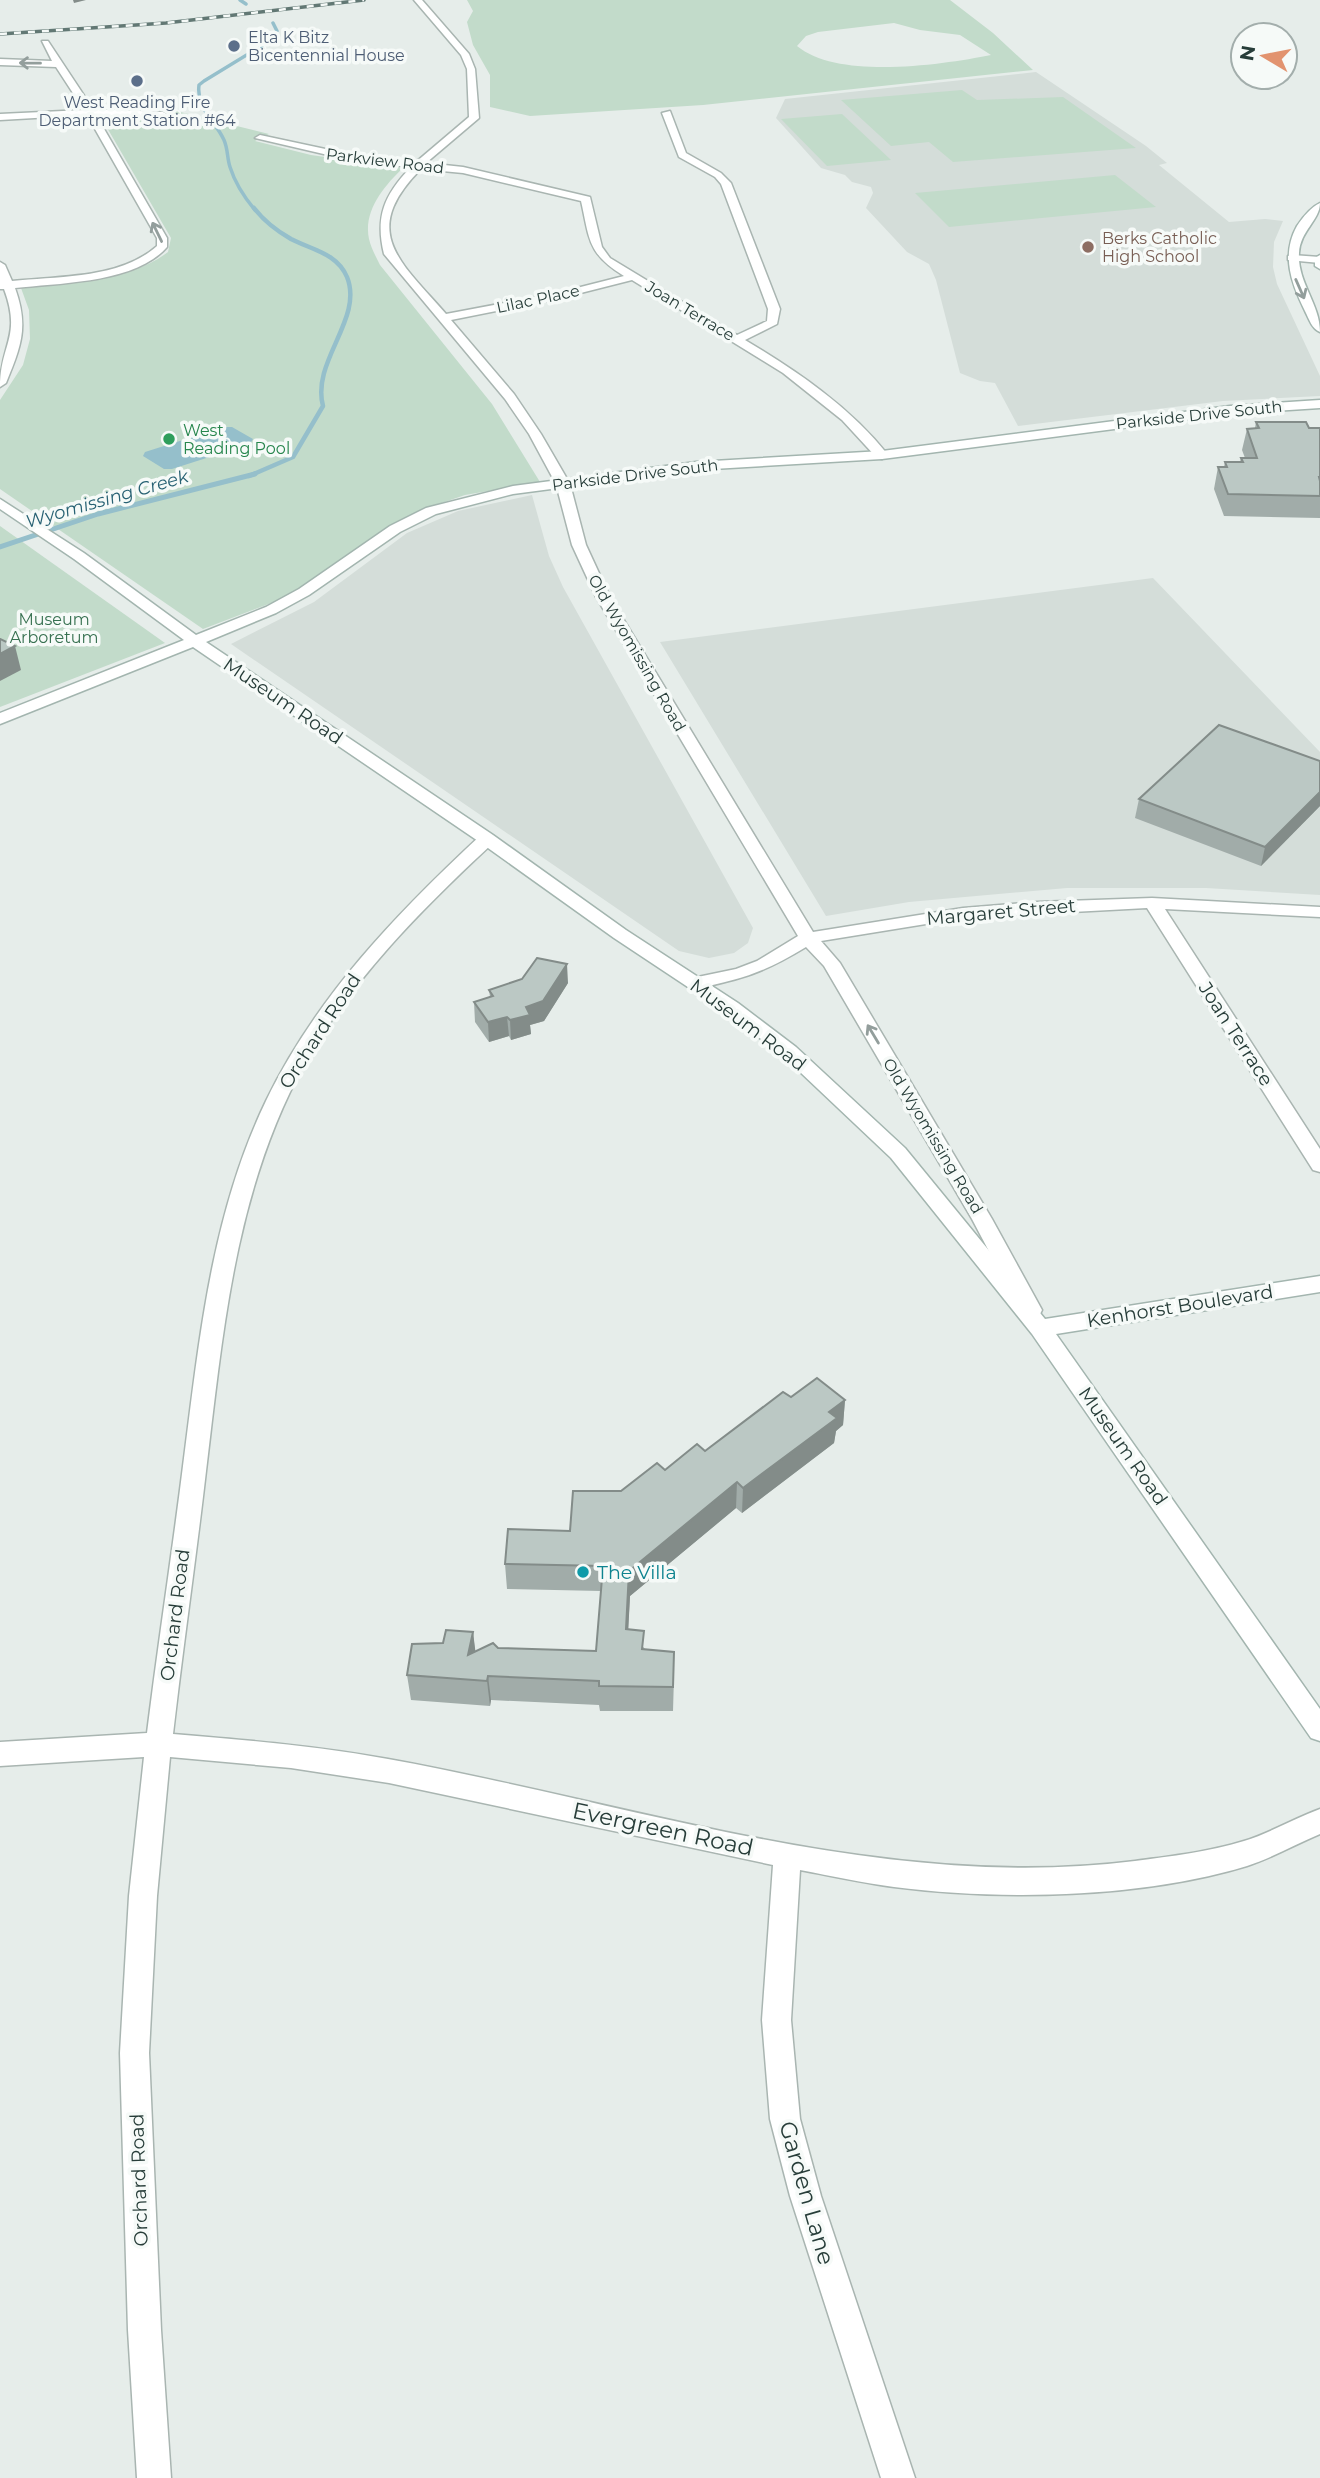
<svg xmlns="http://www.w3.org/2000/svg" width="1320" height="2478" viewBox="0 0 1320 2478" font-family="Montserrat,sans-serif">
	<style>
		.built { fill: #d4ddd9 }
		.green { fill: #c2dbca; fill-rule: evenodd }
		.water { fill: #95bfcb }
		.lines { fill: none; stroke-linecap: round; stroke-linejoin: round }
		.stream-far2 { stroke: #95bfcb; stroke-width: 3.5 }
		.stream-far1 { stroke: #95bfcb; stroke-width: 4.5 }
		.stream { stroke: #95bfcb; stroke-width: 5 }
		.street-casing { stroke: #a9b5b1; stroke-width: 3 }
		.secondary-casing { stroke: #a3b5af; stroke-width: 3 }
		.street { fill: #fff; fill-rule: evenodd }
		.secondary { fill: #fff; fill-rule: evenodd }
		.rail-casing { stroke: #627874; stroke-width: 3.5 }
		.rail { stroke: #f6faf8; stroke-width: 2.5; stroke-dasharray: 7; stroke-linecap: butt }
		.wall { fill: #a1aca9 }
		.shaded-wall { fill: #838c89 }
		.building { fill: #bbc8c4; stroke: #838c89; stroke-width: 2 }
		.oneway { stroke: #939e9c }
		.service-dot { fill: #5c6f8a; stroke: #f6faf8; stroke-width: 2.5 }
		.education-dot { fill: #8d6e63; stroke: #f6faf8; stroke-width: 2.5 }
		.leisure-dot { fill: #2e9e5b; stroke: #f6faf8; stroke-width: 2.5 }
		.culture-dot { fill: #0f9aa8; stroke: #f6faf8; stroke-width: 2.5 }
		.labels { text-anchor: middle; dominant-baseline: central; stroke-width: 7; stroke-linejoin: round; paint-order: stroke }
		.far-service-label { font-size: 16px; fill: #4e5e75; stroke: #f6faf8; text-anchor: start }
		.far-street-label { font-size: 16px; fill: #273d39; stroke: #f6faf8 }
		.far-education-label { font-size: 16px; fill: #785e54; stroke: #f6faf8; text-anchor: start }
		.far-leisure-label { font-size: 16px; fill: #27864d; stroke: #f6faf8; text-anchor: start }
		.far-park-label { font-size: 16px; fill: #367050; stroke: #f6faf8 }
		.far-water-label { font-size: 18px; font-style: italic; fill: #276173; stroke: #f6faf8 }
		.street-label { font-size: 19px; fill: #273d39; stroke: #f6faf8 }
		.culture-label { font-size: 19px; fill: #0d838f; stroke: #f6faf8; text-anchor: start }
		.near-street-label { font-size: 23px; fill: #273d39; stroke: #f6faf8 }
	</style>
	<rect width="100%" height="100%" fill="#e6edea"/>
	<g class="built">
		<polygon points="1036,72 1146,146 1167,163 1159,165 1229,222 1265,219 1283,221 1274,242 1273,267 1277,284 1320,376 1320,396 1223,401 1018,426 995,383 980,381 960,373 936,280 929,264 907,252 866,208 873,193 871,187 852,182 845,175 821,168 776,118 785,99"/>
		<polygon points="532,495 549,556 563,587 753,928 748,943 734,953 709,958 679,951 231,644 314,602 407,533 458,511"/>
		<polygon points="1153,578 1320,752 1320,895 1206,888 1067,888 909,902 826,916 660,642"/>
	</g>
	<g class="green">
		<path d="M467 0H950L993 33 1033 70 703 105 530 116 490 107V75L473 45 467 22 473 11ZM894 23 920 30 960 35 991 55C941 65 838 80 797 46L806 36 818 32Z"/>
		<polygon points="962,90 977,100 1063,97 1136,148 953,162 929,142 891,146 841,100"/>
		<path d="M176 111 269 134 255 141 311 155 403 168C384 186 363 211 369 239 371 248 376 257 380 265L492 404 540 482 465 495 421 510 386 528 295 594 203 629 0 489V400L23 365 30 339 29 310 21 288C68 281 129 282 168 252L171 238 102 119 111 115 163 119Z"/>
		<polygon points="842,114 891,160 827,166 781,119"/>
		<polygon points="1115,175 1156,207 949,227 915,193"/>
		<polygon points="0,526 165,643 0,707"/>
	</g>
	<polygon class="water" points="224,427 232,427 253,439 250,444 254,447 225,457 219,454 172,469 164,469 143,456 145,452"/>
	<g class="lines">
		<g class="stream-far2">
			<polyline points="240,0 246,4"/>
			<path d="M255 210C244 197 235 183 230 167 227 158 228 149 224 140 215 120 196 109 199 85L204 81 268 42 277 31 273 23"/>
		</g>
		<path class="stream-far1" d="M249 476 293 457 323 406C311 361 364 319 347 277 337 253 312 250 291 239 277 231 264 221 254 208"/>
		<polyline class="stream" points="0,547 98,514 255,474"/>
		<g class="street-casing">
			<g id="street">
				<path d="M414 0H422L469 54 475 69 479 118 426 163 463 167 590 197 602 247 610 258 737 335 767 321 768 309 721 184 715 177 679 157 662 113 670 111 686 153 721 173 731 183 780 309 777 324 745 340C797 371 850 407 888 455L882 459 877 458 842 420 783 373 632 280 557 299 451 320 514 394 541 434 570 484 586 545 610 597 813 932 963 908 1037 902 1152 898 1320 907V917L1165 909 1320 1149V1172L1313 1170 1147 908 963 918 821 941 840 963 992 1219 1042 1310 1039 1316 1031 1318 1023 1316 972 1219 824 966 806 947C763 973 743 979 694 989L688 987 685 983 688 979 736 969 757 961 798 936 596 597 572 545 556 484 529 434 505 399 384 254C375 217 384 195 411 167L358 162 255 138 260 135 358 156 416 162 469 117 467 69 461 55ZM421 169 463 173 581 201C590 240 587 253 624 276L557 293 446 314C401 262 358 232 421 169Z"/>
				<path d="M42 41H48L93 109 163 112 168 115 163 118 96 115 167 238V247C136 283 60 283 15 288 29 327 21 346 6 383L0 387C0 344 22 337 4 289H0V262L5 265 12 281C59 276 120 279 157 246V238L87 115 0 120V114L84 110 56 67 0 65V59L52 61Z"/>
				<polygon points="1292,255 1320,257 1320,263 1288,260 1288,256"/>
				<path d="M487 834 495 839 493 843C422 909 353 978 305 1063 235 1189 223 1331 206 1471 196 1559 183 1646 173 1734 245 1740 317 1746 388 1759 633 1803 884 1893 1135 1861 1171 1856 1209 1852 1244 1841 1270 1833 1295 1818 1320 1809V1834C1296 1844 1272 1858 1247 1866 1142 1898 1003 1901 894 1887 863 1883 832 1876 800 1870L791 2020 800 2119 821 2196 915 2478H881L790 2196 770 2119 762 2020 773 1865 389 1783 291 1768 170 1757 157 1896 149 2053 161 2330 171 2478H137L128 2330 120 2053 129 1896 144 1757 0 1766V1742L147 1733C158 1644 172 1555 183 1466 199 1342 211 1215 266 1101 316 997 397 913 481 835Z"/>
			</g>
		</g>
		<g class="secondary-casing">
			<g id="secondary">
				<path d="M1320 203C1320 220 1300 231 1299 253 1297 282 1320 304 1320 332 1312 329 1309 319 1305 311 1291 283 1281 255 1297 226 1303 217 1311 207 1320 203Z"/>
				<polygon points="1320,255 1320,269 1315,266 1315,258"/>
				<polygon points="1320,400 1320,408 1230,414 882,459 696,470 513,494 436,514 400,532 309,595 276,613 206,642 493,835 626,930 738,1003 796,1047 905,1148 1045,1319 1320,1276 1320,1292 1056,1334 1320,1709 1320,1741 1311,1738 1032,1334 891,1158 782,1055 724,1011 614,938 481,843 193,647 0,724 0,713 184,640 74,559 0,509 0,499 84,553 196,635 266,607 299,589 390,526 426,508 513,486 696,462 882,451 1230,406"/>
			</g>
		</g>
		<use href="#street" class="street"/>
		<use href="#secondary" class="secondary"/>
		<g class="rail-casing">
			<polyline id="rail" points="0,34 166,23 364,0"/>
		</g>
		<use href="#rail" class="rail"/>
	</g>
	<g class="wall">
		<polygon points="1256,422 1309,428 1320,428 1320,518 1224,516 1214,489 1218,467 1224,467 1225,462 1240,462 1241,458 1245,458 1242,450 1247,429 1255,428"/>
		<polygon points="1320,761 1320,806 1261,866 1135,818 1139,799"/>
		<polygon points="568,983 544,1021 530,1025 531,1034 511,1040 509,1036 489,1042 475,1022 474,1002 490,997 489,990"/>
		<polygon points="791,1397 845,1400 843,1425 836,1431 834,1443 742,1513 736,1508 630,1596 628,1630 645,1649 674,1677 673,1711 600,1711 599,1705 491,1700 490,1706 411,1700 407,1675 443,1643 473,1632 475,1652 498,1648 596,1651 601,1591 507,1589 505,1564 570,1531 621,1491 705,1451"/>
	</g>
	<g class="shaded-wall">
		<polygon points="73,0 86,0 74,3"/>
		<polygon points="15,646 21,670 0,681 0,654"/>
		<polygon points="1320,792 1320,806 1261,866 1265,847"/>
		<polygon points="567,964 568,983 544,1021 530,1025 531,1034 511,1040 510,1020 526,1007"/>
		<polygon points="507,1017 509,1036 489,1042 488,1022"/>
		<polygon points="845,1400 843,1425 836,1431 834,1443 742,1513 743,1488 829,1412"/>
		<polygon points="737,1482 736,1508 630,1596 627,1654 626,1629 629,1571"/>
		<polygon points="473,1632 476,1656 468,1655"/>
		<polygon points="488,1676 491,1700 490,1706 487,1681"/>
	</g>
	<g class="building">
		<polygon points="1256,422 1306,422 1309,428 1320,428 1320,477 1319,477 1320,481 1320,496 1228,494 1218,467 1227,467 1225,462 1243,462 1241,458 1257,458 1247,429 1259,428"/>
		<polygon points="0,639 15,646 0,654"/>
		<polygon points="1219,725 1320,761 1320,792 1265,847 1139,799"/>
		<polygon points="537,958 567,964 543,1001 526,1007 530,1015 510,1020 507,1017 488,1022 474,1002 493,996 489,990 522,979"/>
		<polygon points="817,1378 845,1400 829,1412 837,1418 743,1488 737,1482 629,1571 626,1629 644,1631 642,1649 674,1652 673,1687 599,1686 599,1681 488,1676 487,1681 407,1675 412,1644 443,1643 446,1630 473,1632 468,1655 493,1643 498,1648 596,1651 603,1566 505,1564 508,1529 570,1531 573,1491 621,1491 657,1463 665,1470 697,1444 705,1451 783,1392 791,1397"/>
	</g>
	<defs><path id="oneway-shaft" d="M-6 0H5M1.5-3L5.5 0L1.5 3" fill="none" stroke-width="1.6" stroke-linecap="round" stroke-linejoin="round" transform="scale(1.75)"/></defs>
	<g class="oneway">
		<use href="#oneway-shaft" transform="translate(30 63) rotate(-179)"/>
		<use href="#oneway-shaft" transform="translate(157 232) rotate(-116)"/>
		<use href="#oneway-shaft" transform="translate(1300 289) rotate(66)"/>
		<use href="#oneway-shaft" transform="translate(873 1034) rotate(-121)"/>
	</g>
	<g class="service-dot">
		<circle cx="234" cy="46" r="7"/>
		<circle cx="137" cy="81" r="7"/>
	</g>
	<circle class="education-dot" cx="1088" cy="247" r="7"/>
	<circle class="leisure-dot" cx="169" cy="439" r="7"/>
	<circle class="culture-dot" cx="583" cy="1572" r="7"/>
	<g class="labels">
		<g class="far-service-label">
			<text x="248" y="37">Elta K Bitz<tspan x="248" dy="18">Bicentennial House</tspan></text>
			<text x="137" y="102" text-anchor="middle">West Reading Fire<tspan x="137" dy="18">Department Station #64</tspan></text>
		</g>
		<g class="far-street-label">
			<text transform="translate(385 161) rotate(7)">Parkview Road</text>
			<text transform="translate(538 299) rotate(-12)">Lilac Place</text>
			<text transform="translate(690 311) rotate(31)">Joan Terrace</text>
			<text transform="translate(1199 415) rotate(-6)">Parkside Drive South</text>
			<text transform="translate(635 475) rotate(-7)">Parkside Drive South</text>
			<text transform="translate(637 653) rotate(60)">Old Wyomissing Road</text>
			<text transform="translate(933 1136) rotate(59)">Old Wyomissing Road</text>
		</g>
		<g class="far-education-label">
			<text x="1102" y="238">Berks Catholic<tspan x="1102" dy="18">High School</tspan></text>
		</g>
		<g class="far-leisure-label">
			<text x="183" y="430">West<tspan x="183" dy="18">Reading Pool</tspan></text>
		</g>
		<g class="far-park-label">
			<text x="54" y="619">Museum<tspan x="54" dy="18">Arboretum</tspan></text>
		</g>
		<g class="far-water-label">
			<text transform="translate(107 499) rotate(-16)">Wyomissing Creek</text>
		</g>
		<g class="street-label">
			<text transform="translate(283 701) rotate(34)">Museum Road</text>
			<text transform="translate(1001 912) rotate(-5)">Margaret Street</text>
			<text transform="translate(748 1025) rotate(37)">Museum Road</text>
			<text transform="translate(320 1031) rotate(-57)">Orchard Road</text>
			<text transform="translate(1236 1034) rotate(57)">Joan Terrace</text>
			<text transform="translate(1180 1306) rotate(-9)">Kenhorst Boulevard</text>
			<text transform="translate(1123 1446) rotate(55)">Museum Road</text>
			<text transform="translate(175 1615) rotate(-83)">Orchard Road</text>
			<text transform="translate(139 2180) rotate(-92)">Orchard Road</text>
		</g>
		<g class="culture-label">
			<text x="597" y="1572">The Villa</text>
		</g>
		<g class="near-street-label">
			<text transform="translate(663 1829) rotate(12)">Evergreen Road</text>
			<text transform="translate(807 2193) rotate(74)">Garden Lane</text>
		</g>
	</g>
	<g transform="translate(1264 56) rotate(280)"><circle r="33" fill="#f6faf8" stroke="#a3aeac" stroke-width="2"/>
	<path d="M0-5L12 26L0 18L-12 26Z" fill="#e2936f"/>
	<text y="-10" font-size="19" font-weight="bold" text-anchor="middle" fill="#273d39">N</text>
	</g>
</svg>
